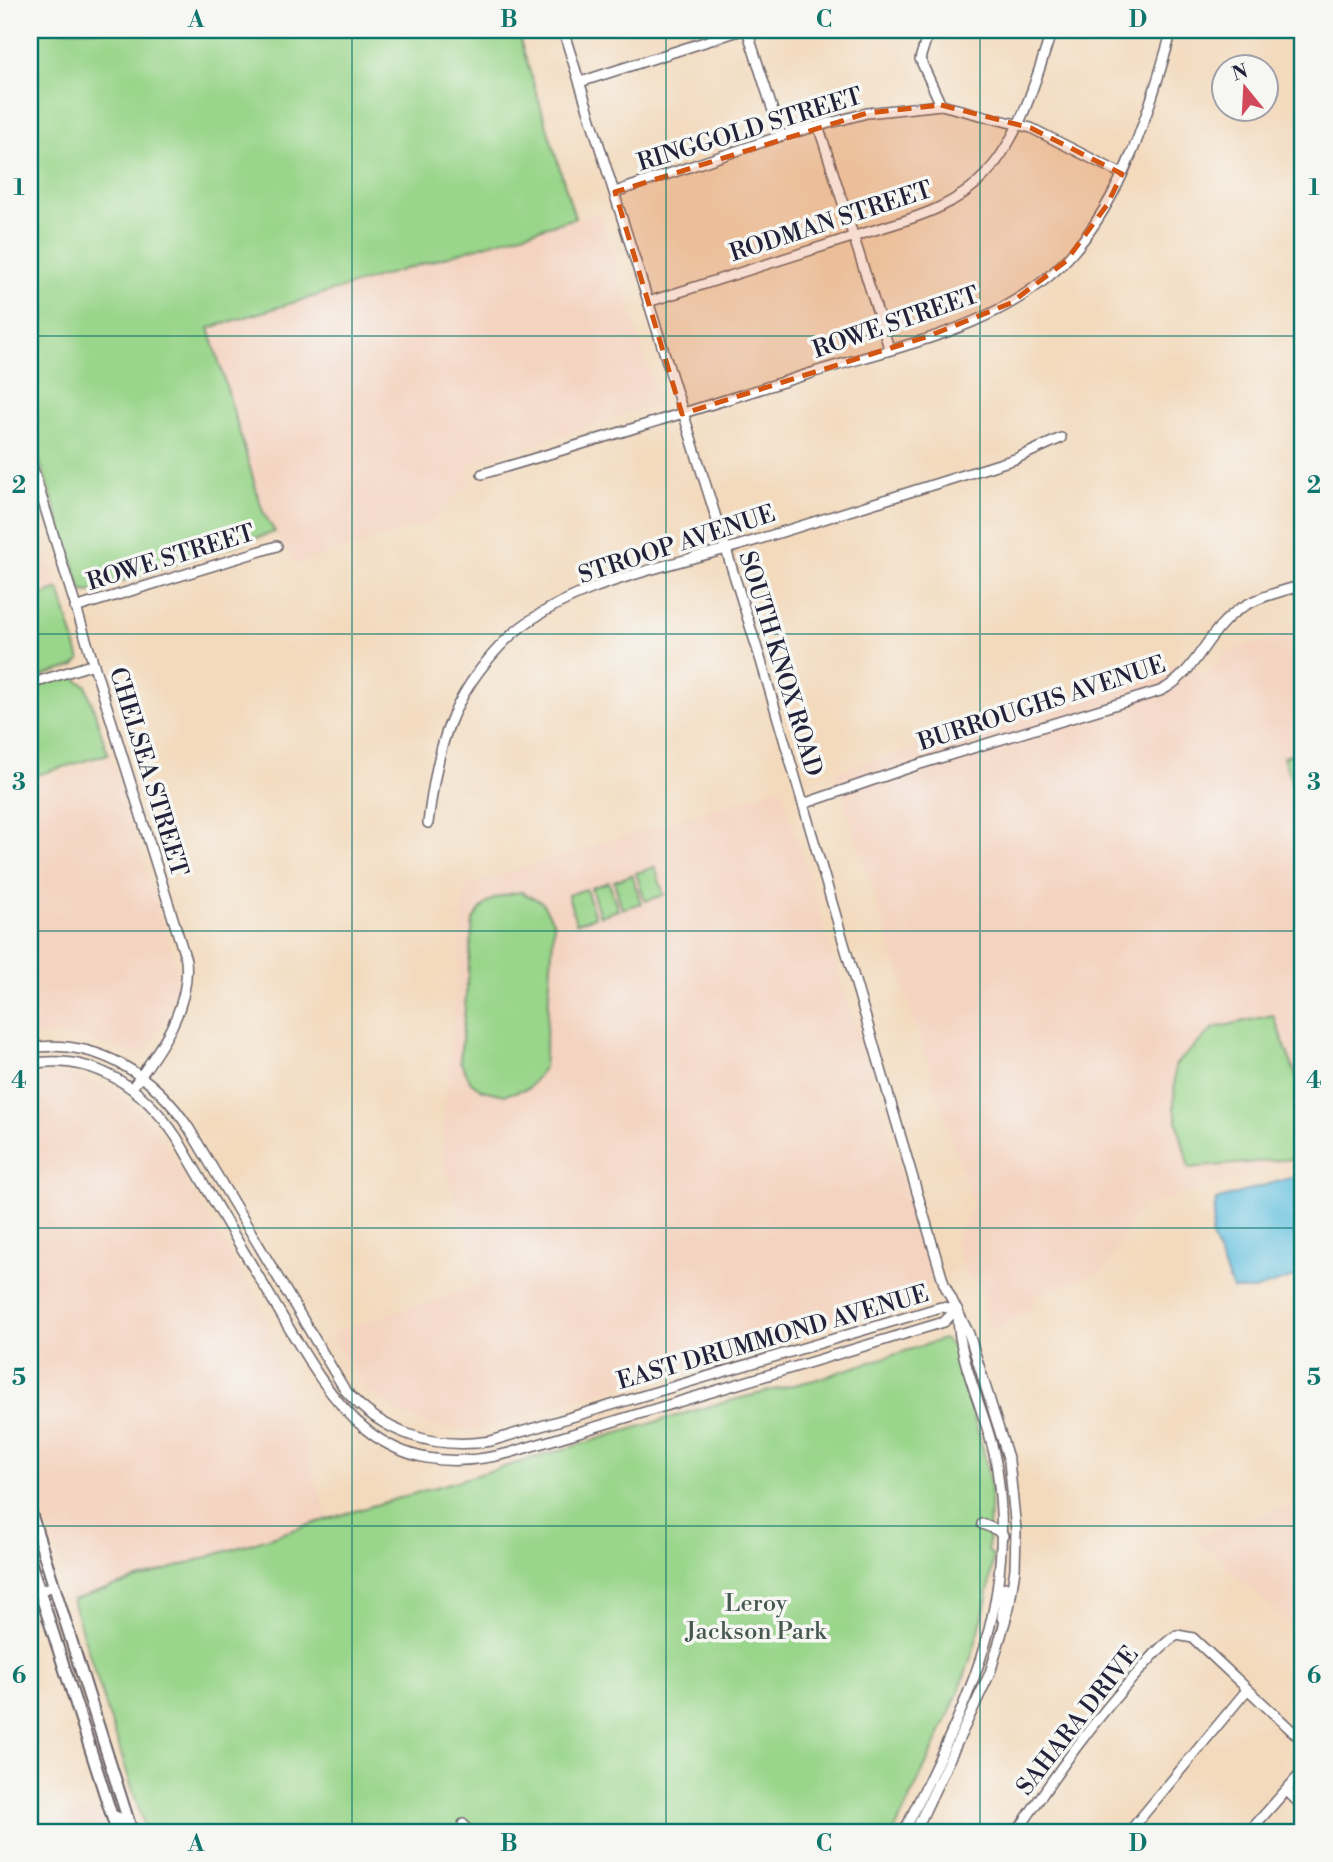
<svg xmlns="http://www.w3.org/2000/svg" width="1333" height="1862" viewBox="0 0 1333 1862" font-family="'Libre Bodoni',serif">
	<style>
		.built { fill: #f4d3c0 }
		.green { fill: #99d58a; stroke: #5e7c62; stroke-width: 2 }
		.water { fill: #61bfdf; stroke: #42708d; stroke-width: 2 }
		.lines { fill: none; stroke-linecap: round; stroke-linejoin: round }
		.minor-casing { stroke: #6b6268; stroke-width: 12 }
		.major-casing { stroke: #6b6268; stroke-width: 14 }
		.minor { stroke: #fff; stroke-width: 9 }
		.major { stroke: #fff; stroke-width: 10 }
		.marked { fill: #d45411; fill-opacity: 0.2; stroke: #d45411; stroke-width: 5; stroke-dasharray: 14 9; stroke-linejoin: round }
		.grid { fill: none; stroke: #0f766e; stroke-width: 2; stroke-opacity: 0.55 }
		.labels { text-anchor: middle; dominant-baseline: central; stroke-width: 7; stroke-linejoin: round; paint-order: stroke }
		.street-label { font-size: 24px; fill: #22223b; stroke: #f6f6f2 }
		.park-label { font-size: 24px; fill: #465853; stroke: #f6f6f2 }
		.neatline { fill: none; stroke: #0f766e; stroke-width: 2.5 }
		.grid-label { font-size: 23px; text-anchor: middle; font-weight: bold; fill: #0f766e }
	</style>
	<rect width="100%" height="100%" fill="#f6f6f2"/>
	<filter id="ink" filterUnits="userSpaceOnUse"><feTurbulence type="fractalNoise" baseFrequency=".0143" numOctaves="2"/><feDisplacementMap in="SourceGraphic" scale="14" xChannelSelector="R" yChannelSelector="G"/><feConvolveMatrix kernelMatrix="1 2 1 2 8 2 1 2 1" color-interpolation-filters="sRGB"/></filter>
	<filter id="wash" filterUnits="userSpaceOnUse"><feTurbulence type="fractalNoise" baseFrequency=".00686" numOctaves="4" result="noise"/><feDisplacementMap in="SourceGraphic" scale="28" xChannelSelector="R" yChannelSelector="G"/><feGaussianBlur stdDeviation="1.57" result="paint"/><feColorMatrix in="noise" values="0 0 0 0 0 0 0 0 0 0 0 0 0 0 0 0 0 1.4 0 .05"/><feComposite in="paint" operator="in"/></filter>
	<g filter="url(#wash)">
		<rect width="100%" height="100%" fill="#f3dabd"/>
		<g class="built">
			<polygon points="600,212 659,403 468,465 470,484 430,523 295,564 263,512 208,328"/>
			<polygon points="30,492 59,589 30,598"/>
			<polygon points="1303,628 1303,1158 1142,1207 1102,1272 1036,1295 1028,1313 990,1329 977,1282 967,1277 955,1241 973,1205 835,772 1186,662 1205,677 1226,653"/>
			<polygon points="111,758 176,965 177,988 169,1015 144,1052 132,1053 83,1037 30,1035 30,781"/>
			<polygon points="781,787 932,1275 922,1292 483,1428 459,1430 429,1425 397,1413 365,1388 329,1334 481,1285 441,1155 465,886"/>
			<polygon points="61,1075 79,1078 117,1092 145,1116 159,1134 261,1306 328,1519 72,1600 30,1469 30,1076"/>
			<polygon points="1303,1501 1303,1636 1194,1537"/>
			<polygon points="99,1806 108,1832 30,1832 30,1827"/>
		</g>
		<g class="green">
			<polygon points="30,30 517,30 575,218 209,328 263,512 275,532 89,592 82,591 30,431"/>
			<polygon points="59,589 80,660 74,666 30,680 30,599"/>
			<polygon points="75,675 78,681 86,685 108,754 30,777 30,688"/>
			<polygon points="1298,752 1303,782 1293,786 1283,757"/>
			<polygon points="655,867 664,895 645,901 636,873"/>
			<polygon points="632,875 641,903 622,909 614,881"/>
			<polygon points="609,882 618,910 600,916 591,888"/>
			<polygon points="586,889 595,917 576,923 568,895"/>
			<path d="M521 892 542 902 554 923 544 1067 529 1088 505 1095 482 1090 471 1082 460 1061 473 920C485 900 497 895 521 892Z"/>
			<polygon points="1273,1015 1297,1078 1303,1086 1303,1155 1292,1159 1189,1168 1174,1109 1175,1065 1214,1028"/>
			<path d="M943 1339 953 1346 983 1449 991 1489 988 1551 993 1556C984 1656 936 1743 894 1832H146L72 1600 328 1519 713 1405 814 1380Z"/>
		</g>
		<polygon class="water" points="1303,1174 1303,1274 1255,1290 1233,1290 1211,1235 1216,1200"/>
	</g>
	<g filter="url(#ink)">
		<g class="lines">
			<g class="minor-casing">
				<g id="minor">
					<polyline points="563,30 761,661 944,1284 969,1334 1009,1461 1016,1530 1015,1569 1009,1608 990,1673 915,1832"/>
					<polyline points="747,30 781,136"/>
					<polyline points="929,30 920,59 941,105"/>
					<polyline points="580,82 742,30"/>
					<polyline points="819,128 889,348"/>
					<polyline points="615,192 781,136 867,113 941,105 1031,128 1122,174"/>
					<path d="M648 302C716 281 784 259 852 237 900 221 950 213 986 174 1021 136 1036 79 1052 30"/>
					<path d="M30 460 186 960C191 1008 159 1051 132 1088"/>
					<path d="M482 474C590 442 697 409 805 375 893 347 1003 329 1068 258 1125 196 1149 110 1172 30"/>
					<polyline points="75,608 277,546"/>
					<polyline points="30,684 94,664"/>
					<path d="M803 804 917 765 1160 691C1192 676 1202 644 1225 621 1246 599 1276 593 1303 585"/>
					<path d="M428 823C437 749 449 698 504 642 561 584 671 566 747 543 836 515 926 487 1015 459L1061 438"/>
					<path d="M30 1048C97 1038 155 1075 190 1130L345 1390C383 1434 435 1450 491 1441L941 1307 957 1309"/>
					<path d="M30 1064C93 1052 144 1088 177 1138 207 1190 238 1242 269 1294 328 1394 372 1488 509 1453L944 1322 957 1309"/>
					<polyline points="982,1524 997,1530 1003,1536"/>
					<polyline points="30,1594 54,1586"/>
					<polyline points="1002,1618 1005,1587"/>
					<polyline points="1287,1791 1303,1807"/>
					<polyline points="463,1824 468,1832"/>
					<path d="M904 1832C964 1706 1018 1614 997 1469 989 1416 959 1368 958 1315"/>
					<path d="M1017 1832C1055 1775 1095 1718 1142 1668 1153 1656 1163 1643 1177 1635L1193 1638 1303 1741"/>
					<polyline points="1129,1832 1247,1690"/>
					<polyline points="1249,1832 1303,1771"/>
				</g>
			</g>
			<g class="major-casing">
				<g id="major">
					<polyline points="30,1510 132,1832"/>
					<polyline points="30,1561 117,1832"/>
					<polyline points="114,1816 121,1819 124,1832"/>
				</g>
			</g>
			<use href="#minor" class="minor"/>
			<use href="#major" class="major"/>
		</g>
	</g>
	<path class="marked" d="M941 105 1031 128 1122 174 1107 205 1066 261 1011 303 929 336 682 414 615 192 867 113Z"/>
	<path class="grid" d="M352 30V1832M666 30V1832M980 30V1832M30 336H1303M30 634H1303M30 931H1303M30 1228H1303M30 1526H1303"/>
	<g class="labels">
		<g class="street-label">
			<text transform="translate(750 130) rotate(-17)">RINGGOLD STREET</text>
			<text transform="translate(831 222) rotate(-18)">RODMAN STREET</text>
			<text transform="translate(896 323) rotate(-19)">ROWE STREET</text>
			<text transform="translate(677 545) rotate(-18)">STROOP AVENUE</text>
			<text transform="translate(171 558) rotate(-17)">ROWE STREET</text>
			<text transform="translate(780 664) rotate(73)">SOUTH KNOX ROAD</text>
			<text transform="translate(1042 704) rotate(-18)">BURROUGHS AVENUE</text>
			<text transform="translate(148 772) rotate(73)">CHELSEA STREET</text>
			<text transform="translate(773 1338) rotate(-16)">EAST DRUMMOND AVENUE</text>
			<text transform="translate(1078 1721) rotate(-52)">SAHARA DRIVE</text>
		</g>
		<g class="park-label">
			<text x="756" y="1604">Leroy<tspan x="756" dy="28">Jackson Park</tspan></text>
		</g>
	</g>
	<rect width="1333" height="1862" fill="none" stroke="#f6f6f2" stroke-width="77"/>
	<g transform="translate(1245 88) rotate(342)"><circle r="33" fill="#f6f6f2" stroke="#a1a1a9" stroke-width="2"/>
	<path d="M0-5L12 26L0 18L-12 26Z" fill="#d1495b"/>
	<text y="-10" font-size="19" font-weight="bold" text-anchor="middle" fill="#22223b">N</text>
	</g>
	<rect x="38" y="38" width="1256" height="1786" class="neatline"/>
	<g class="grid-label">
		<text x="196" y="27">A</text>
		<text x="509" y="27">B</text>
		<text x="824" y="27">C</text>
		<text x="1138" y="27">D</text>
		<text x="19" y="195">1</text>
		<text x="1314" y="195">1</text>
		<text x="19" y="493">2</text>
		<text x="1314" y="493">2</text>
		<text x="19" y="790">3</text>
		<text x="1314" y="790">3</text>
		<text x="19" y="1088">4</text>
		<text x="1314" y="1088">4</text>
		<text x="19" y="1385">5</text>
		<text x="1314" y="1385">5</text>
		<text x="19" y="1683">6</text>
		<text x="1314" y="1683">6</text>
		<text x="196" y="1851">A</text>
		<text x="509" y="1851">B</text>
		<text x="824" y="1851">C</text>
		<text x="1138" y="1851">D</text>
	</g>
</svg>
